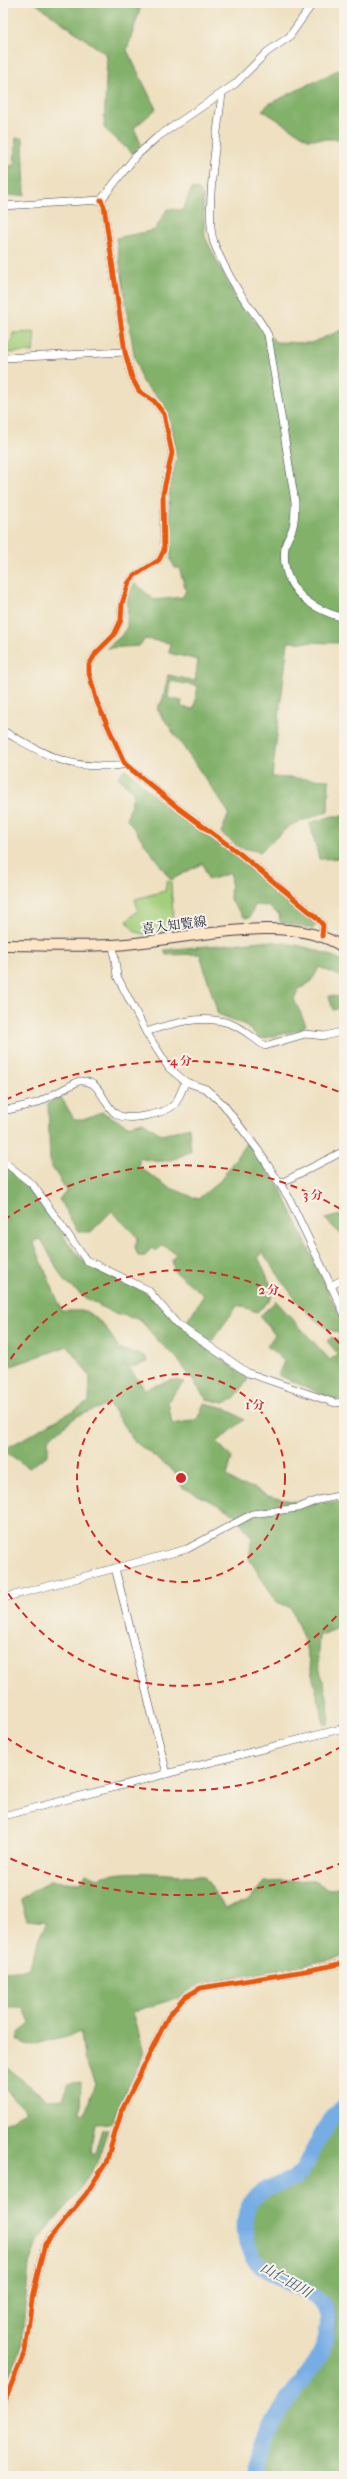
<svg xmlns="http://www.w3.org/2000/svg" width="347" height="2479" viewBox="0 0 347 2479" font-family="'IM FELL French Canon','Noto Serif JP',serif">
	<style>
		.green { fill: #a3ce7a; stroke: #62785a }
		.forest { fill: #82b16a; stroke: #526a52; fill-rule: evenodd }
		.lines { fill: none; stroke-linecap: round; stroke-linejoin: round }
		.river { stroke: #77ade5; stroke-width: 16 }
		.minor-casing { stroke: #413e4f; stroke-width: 8 }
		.secondary-casing { stroke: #413e4f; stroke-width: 12 }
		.minor { stroke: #fff; stroke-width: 7 }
		.secondary { stroke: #fde5c5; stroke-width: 10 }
		.cycleway-casing { stroke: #f7f3e8; stroke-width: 8 }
		.cycleway { stroke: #e8590c; stroke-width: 5 }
		.ring { fill: none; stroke: #d62828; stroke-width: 2; stroke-dasharray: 7 5 }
		.labels { text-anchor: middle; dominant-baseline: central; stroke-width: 4; stroke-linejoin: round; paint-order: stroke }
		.street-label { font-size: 13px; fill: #22223b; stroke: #f7f3e8 }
		.water-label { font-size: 14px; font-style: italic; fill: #405376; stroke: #f7f3e8 }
		.centre { fill: #d62828; stroke: #f7f3e8; stroke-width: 2 }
		.ring-label { font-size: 12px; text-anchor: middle; font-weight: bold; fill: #d62828; stroke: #f7f3e8; stroke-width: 4; stroke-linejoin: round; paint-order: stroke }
	</style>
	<rect width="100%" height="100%" fill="#f7f3e8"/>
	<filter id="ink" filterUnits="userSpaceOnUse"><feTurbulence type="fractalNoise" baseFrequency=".025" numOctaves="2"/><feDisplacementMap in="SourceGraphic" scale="8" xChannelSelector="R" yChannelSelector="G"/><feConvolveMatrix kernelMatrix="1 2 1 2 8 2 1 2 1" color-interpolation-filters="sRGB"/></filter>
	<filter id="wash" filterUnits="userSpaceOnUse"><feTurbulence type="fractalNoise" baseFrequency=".012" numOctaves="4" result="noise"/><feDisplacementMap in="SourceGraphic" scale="16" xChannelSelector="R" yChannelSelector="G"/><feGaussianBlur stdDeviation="0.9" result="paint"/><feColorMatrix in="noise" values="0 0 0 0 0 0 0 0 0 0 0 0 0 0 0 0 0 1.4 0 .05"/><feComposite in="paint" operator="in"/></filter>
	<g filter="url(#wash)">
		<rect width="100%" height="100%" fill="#eee0c0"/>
		<g class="green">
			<polygon points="35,332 33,352 3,353 3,349 11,343 13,333"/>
			<path d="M167 880 171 883 174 930C154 932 138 942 127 921L138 910 135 899 165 891Z"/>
		</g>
		<g class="forest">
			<polygon points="35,3 142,3 127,50 156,109 134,128 141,144 133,154 104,128 107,55"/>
			<polygon points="344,67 344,136 338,139 308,139 262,110 269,104"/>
			<polygon points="16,138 23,138 25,195 7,196 3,194 3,168 14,165"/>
			<path d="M192 188 199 190 203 197 205 237 238 303 276 342 311 343 344 329V643L288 642 272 777 329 780 328 811 289 826 260 852 239 847 221 833 229 813 157 709 163 699 168 675 195 681 198 660 169 653 170 643 145 639 139 646 107 648 121 636 127 627 128 597 135 583 154 600 183 597 186 590 179 568H175L171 560 169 488 177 459 171 424 163 402 142 382 134 354 116 238 155 230 167 209 183 210ZM170 681 198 686 194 709 181 707 182 701 168 698Z"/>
			<polygon points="125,768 168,809 234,855 316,924 313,929 280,922 279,914 267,906 255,905 250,917 245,918 230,900 231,873 208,880 203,863 171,880 127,819 134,792 118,777"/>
			<polygon points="333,816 344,816 344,858 319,859 310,823"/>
			<path d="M262 941C292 942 317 949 344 961V978L319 967 312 981 298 990 294 999 306 1025 299 1030 261 1039 243 1024 218 1014 200 954 166 955 164 950Z"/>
			<polygon points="329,996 344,997 344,1007 333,1010"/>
			<path d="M61 1097 74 1119H83L102 1112 128 1126 143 1122 162 1135 189 1127 191 1151C170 1162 162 1164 139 1158V1167L168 1187 198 1199 220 1181 247 1142 280 1187 339 1315 344 1319V1335C304 1324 286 1283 262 1252L258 1257 273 1289 271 1299 257 1312 238 1305 211 1342 185 1324 204 1295 174 1271 172 1259 176 1254 163 1245 156 1251 151 1248 145 1256H138L135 1247 138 1238 112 1211 91 1232H78L59 1199 67 1191 50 1164 48 1103Z"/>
			<path d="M3 1165 31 1188 71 1247 87 1265 145 1292 213 1352 248 1379 234 1399 224 1403 206 1399 176 1357 160 1343 140 1320 111 1312 84 1297 64 1281 41 1239 33 1241 62 1311H86L103 1324 120 1349 145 1356 148 1362 129 1368 145 1389 172 1380 184 1382 168 1401 172 1424 197 1420 204 1403 226 1408 244 1420 217 1442 232 1458 227 1476 240 1486C254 1484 260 1494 272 1497 296 1503 320 1504 344 1501V1611L336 1629 319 1636C319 1643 317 1653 318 1661 322 1683 332 1702 328 1725L324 1724 304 1640 291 1608 277 1602 249 1559 252 1538 234 1513 182 1487 176 1473 134 1441 109 1404 77 1416 48 1439V1455L29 1468 3 1450 89 1402 90 1377 68 1346 3 1369Z"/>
			<polygon points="344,1214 344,1237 325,1219"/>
			<polygon points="276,1301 330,1360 338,1354 327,1341 332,1337 344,1344 344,1399 335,1400 278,1375 284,1361 267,1346 275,1335 260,1316"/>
			<path d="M86 1873 98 1878C127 1867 172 1876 204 1876L225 1908 247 1902 264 1882 311 1880 330 1889 344 1887V1957L200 1984 177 1998 132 2012 144 2052 112 2123 95 2124 90 2154H95L102 2129H108L97 2162 75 2197 38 2239 29 2265 21 2350 3 2393V2124L26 2111 3 2087V2073L8 2068 47 2100 64 2099 67 2084 81 2082 80 2112 85 2113 95 2083 84 2059 81 2032 29 2046 18 2040 19 2033 30 2024 24 2008H3V1971L28 1969 46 1922 27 1920 20 1899 50 1881 80 1883Z"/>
			<path d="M344 2116V2476H257C265 2455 273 2435 285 2416 306 2383 328 2368 336 2328 346 2281 259 2280 250 2241 248 2228 251 2214 253 2202L281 2188 304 2181C314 2157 323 2133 344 2116Z"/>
		</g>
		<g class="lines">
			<path class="river" d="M252 2476C259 2452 267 2430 281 2410 299 2382 327 2359 328 2323 330 2277 250 2292 245 2233 244 2223 245 2212 250 2203 267 2181 286 2187 301 2173L329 2121 344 2106"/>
		</g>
	</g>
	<g filter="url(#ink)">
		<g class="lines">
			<g class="minor-casing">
				<g id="minor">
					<path d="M222 94C218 126 204 216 214 243 222 263 234 285 246 302 255 315 261 321 268 335L295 502C295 509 295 519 293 526 292 533 286 540 285 547 280 587 308 608 344 618"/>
					<polyline points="101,200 104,206 125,352 132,378 139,391 154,401 164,414 172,453 163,494 164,550 159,560 134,576 129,582 122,604 121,620 114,635 96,653 89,665 89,673 97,702 125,764 177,807 239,853 316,917 323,925 322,936"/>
					<polyline points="3,206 101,200 135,157 156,138 235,84 267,52 289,37 313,3"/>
					<polyline points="3,358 125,352"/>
					<path d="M3 731C38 750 60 766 100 766 109 766 117 767 125 764"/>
					<polyline points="113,945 117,976 146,1032 169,1068 186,1082 206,1089 223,1104 258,1150 289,1198 344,1313"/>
					<path d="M146 1032C172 1023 204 1014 231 1024 243 1028 254 1039 265 1046L305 1034 325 1036 344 1031"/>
					<path d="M3 1111 37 1103 79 1081C102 1079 101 1103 116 1114 128 1122 165 1114 175 1104 179 1098 182 1088 186 1082"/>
					<polyline points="3,1161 33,1185 86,1260 148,1290 177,1324 248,1373 335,1403 344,1402"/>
					<polyline points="281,1183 344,1151"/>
					<polyline points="330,1286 344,1279"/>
					<polyline points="115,1568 167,1774"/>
					<polyline points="3,1598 187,1549 252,1514 298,1508 318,1500 344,1495"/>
					<polyline points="3,1816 344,1728"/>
					<polyline points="3,2405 25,2351 33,2293 45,2244 86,2194 106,2163 122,2110 168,2017 185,1997 201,1988 305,1971 344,1963"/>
				</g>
			</g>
			<g class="secondary-casing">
				<path id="secondary" d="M3 945C39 945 76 947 112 945 176 942 290 909 344 948"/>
			</g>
			<use href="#minor" class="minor"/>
			<use href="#secondary" class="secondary"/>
			<g class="cycleway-casing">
				<g id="cycleway">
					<polyline points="101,200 104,206 125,352 132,378 139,391 154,401 164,414 172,453 163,494 164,550 159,560 134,576 129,582 122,604 121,620 114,635 96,653 89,665 89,673 97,702 125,764 177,807 239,853 316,917 323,925 322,936"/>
					<polyline points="3,2405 25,2351 33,2293 45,2244 86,2194 106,2163 122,2110 168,2017 185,1997 201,1988 305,1971 344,1963"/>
				</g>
			</g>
			<use href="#cycleway" class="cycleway"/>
		</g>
	</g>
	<g class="ring">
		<circle cx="181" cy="1478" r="104"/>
		<path d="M344 1607A208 208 0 0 1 4 1587M4 1369A208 208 0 0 1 344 1349"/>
		<path d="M342 1746A313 313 0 0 1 4 1736M4 1220A313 313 0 0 1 342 1210"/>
		<path d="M344 1862A417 417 0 0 1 5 1856M5 1100A417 417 0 0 1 344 1094"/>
	</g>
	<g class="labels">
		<g class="street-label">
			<text transform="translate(174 925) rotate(-7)">喜入知覧線</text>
		</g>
		<g class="water-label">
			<text transform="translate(286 2280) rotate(30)">山仁田川</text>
		</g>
	</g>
	<circle cx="181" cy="1478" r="6" class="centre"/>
	<g class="ring-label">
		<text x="181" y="1065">4 分</text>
		<text x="313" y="1199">3 分</text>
		<text x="269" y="1294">2 分</text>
		<text x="255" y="1409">1 分</text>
	</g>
	<rect width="347" height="2479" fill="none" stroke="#f7f3e8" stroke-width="16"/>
</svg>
